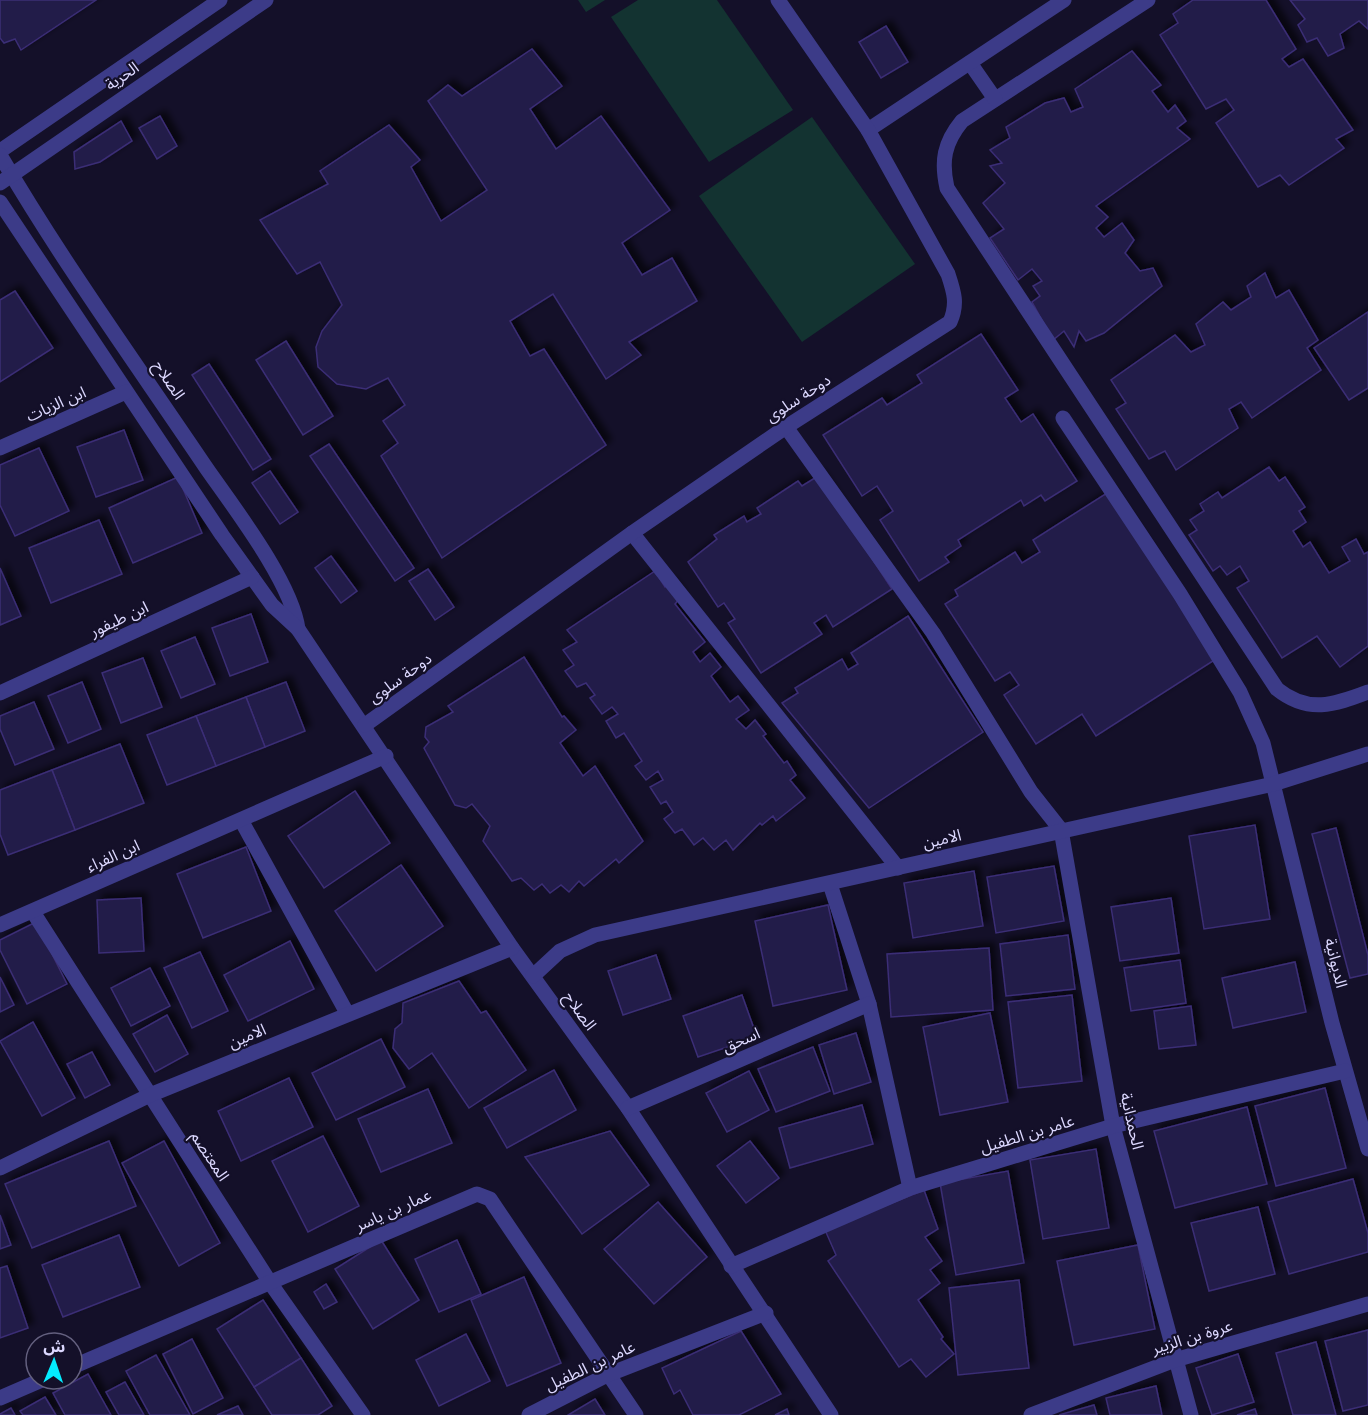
<svg xmlns="http://www.w3.org/2000/svg" width="1368" height="1415" viewBox="0 0 1368 1415" font-family="Arial,'Noto Sans Arabic',sans-serif">
	<style>
		.pitch { fill: #133331 }
		.building { fill: #241c4a; stroke: #3b2e76; stroke-width: 1.5; filter: url(#shadow) }
		.lines { fill: none; stroke-linecap: round; stroke-linejoin: round }
		.minor { stroke: #3c3b88; stroke-width: 15 }
		.labels { text-anchor: middle; dominant-baseline: central; stroke-width: 4.5; stroke-linejoin: round; paint-order: stroke }
		.street-label { font-size: 16px; fill: #dcd8ff; stroke: #141029 }
	</style>
	<defs>
		<filter id="shadow"><feDropShadow dx="5.5" dy="-5.5" stdDeviation="3" flood-color="#0009"/></filter>
	</defs>
	<rect width="100%" height="100%" fill="#141029"/>
	<g class="pitch">
		<polygon points="578,0 605,0 586,12"/>
		<polygon points="638,0 717,0 793,110 709,162 611,17"/>
		<polygon points="812,117 915,264 802,342 699,196"/>
	</g>
	<g class="building">
		<polygon points="0,0 96,0 21,50 15,39 4,43 0,38"/>
		<polygon points="1193,0 1266,0 1296,49 1282,59 1289,67 1303,59 1353,130 1336,139 1344,148 1289,185 1280,175 1258,187 1216,123 1234,110 1226,99 1206,109 1160,35 1178,23 1173,14"/>
		<polygon points="1290,0 1368,0 1368,29 1359,21 1340,34 1344,48 1328,56 1317,38 1307,42 1298,25 1305,19"/>
		<polygon points="886,26 908,62 881,78 859,42"/>
		<polygon points="532,49 562,86 530,109 556,149 601,116 670,210 622,243 642,275 672,258 697,301 629,342 641,355 606,379 553,294 510,321 530,356 544,349 606,445 442,558 381,456 398,443 383,421 405,405 388,378 366,389 337,384 318,367 316,347 322,331 342,305 320,262 297,274 260,220 328,184 320,171 389,125 420,160 411,167 441,221 487,190 428,101 448,85 462,96"/>
		<polygon points="1132,51 1161,85 1152,91 1168,112 1175,105 1186,121 1177,128 1190,139 1096,206 1108,217 1096,228 1104,237 1122,223 1134,240 1125,253 1140,271 1153,268 1162,286 1104,333 1086,341 1079,331 1074,347 1064,331 1053,340 1032,302 1040,296 1033,286 1042,281 1032,269 1018,280 990,238 1004,229 983,203 1005,183 990,166 1002,163 990,150 1010,138 1006,127 1045,103 1064,98 1071,112 1083,107 1075,89"/>
		<polygon points="160,116 177,146 157,159 139,128"/>
		<polygon points="121,121 132,141 100,162 75,169 74,152"/>
		<polygon points="1265,273 1276,298 1289,290 1318,340 1307,348 1321,370 1252,418 1241,402 1229,409 1238,428 1176,470 1165,451 1149,459 1116,409 1126,403 1111,380 1175,335 1191,352 1205,345 1196,324 1223,302 1231,310 1251,297 1247,286"/>
		<polygon points="15,291 53,348 0,382 0,300"/>
		<polygon points="1368,312 1368,388 1349,400 1314,348"/>
		<polygon points="981,334 1018,390 1005,398 1021,422 1033,414 1077,481 1045,501 1041,495 1024,506 1021,500 958,540 961,546 945,557 949,562 919,581 880,520 893,511 877,486 862,496 823,435 882,398 887,405 922,383 917,375"/>
		<polygon points="286,341 333,416 303,435 256,360"/>
		<polygon points="209,364 271,459 253,470 192,375"/>
		<polygon points="124,430 143,480 96,497 77,447"/>
		<polygon points="329,444 414,568 395,581 310,456"/>
		<polygon points="39,448 69,511 15,536 0,505 0,465"/>
		<polygon points="1269,467 1279,481 1285,477 1305,507 1299,511 1306,522 1293,531 1303,547 1310,542 1329,573 1350,561 1342,547 1356,539 1364,554 1368,552 1368,646 1340,667 1317,636 1282,658 1237,588 1249,581 1240,566 1227,575 1220,566 1213,571 1189,535 1197,530 1190,520 1204,511 1200,504 1218,492 1222,498"/>
		<polygon points="270,471 298,512 280,524 252,483"/>
		<polygon points="818,476 892,589 833,627 826,615 814,623 822,634 761,673 728,623 735,619 724,603 718,607 688,562 717,539 714,535 744,516 747,522 761,514 757,508 798,481 802,486"/>
		<polygon points="178,477 202,533 133,563 109,508"/>
		<polygon points="1107,493 1216,659 1096,736 1082,714 1036,744 1004,695 1019,685 1010,672 995,681 945,604 958,596 955,590 1015,552 1022,563 1040,552 1033,540"/>
		<polygon points="99,520 122,574 51,603 29,548"/>
		<polygon points="331,556 357,591 341,603 315,568"/>
		<polygon points="0,568 21,616 0,625"/>
		<polygon points="428,569 454,607 435,620 409,581"/>
		<polygon points="655,571 665,587 669,584 680,598 675,604 705,642 693,652 700,662 710,653 721,667 711,676 730,702 738,696 749,710 736,719 746,729 755,720 766,734 763,736 784,763 787,761 796,775 790,780 805,798 776,821 773,816 762,825 760,823 733,850 726,840 714,850 703,838 694,845 682,829 675,833 664,819 673,812 666,801 661,804 650,787 663,780 658,771 646,780 635,766 642,761 624,733 616,738 606,721 618,714 612,707 602,714 590,698 595,695 586,683 577,687 565,671 574,665 563,650 577,642 567,630"/>
		<polygon points="251,614 268,662 230,676 212,628"/>
		<polygon points="908,616 983,732 869,808 782,703 798,693 795,688 842,659 848,670 858,664 851,653"/>
		<polygon points="195,637 215,684 181,698 161,651"/>
		<polygon points="524,657 562,717 564,716 576,730 560,743 583,776 595,766 643,841 619,863 616,859 584,886 579,881 569,892 561,885 550,893 542,884 534,890 521,878 512,881 483,841 490,826 472,804 466,808 455,805 424,748 429,742 425,737 426,727 453,712 448,706"/>
		<polygon points="143,658 162,707 121,723 102,673"/>
		<polygon points="82,682 101,729 68,743 48,696"/>
		<polygon points="286,682 305,731 265,747 246,697"/>
		<polygon points="246,697 265,747 216,766 196,716"/>
		<polygon points="34,702 54,749 15,765 0,729 0,716"/>
		<polygon points="196,716 216,766 167,785 147,735"/>
		<polygon points="120,744 144,803 75,830 52,770"/>
		<polygon points="52,770 75,830 8,855 0,834 0,790"/>
		<polygon points="355,791 390,843 324,888 288,836"/>
		<polygon points="1255,825 1270,919 1204,929 1189,836"/>
		<polygon points="1336,828 1368,955 1368,974 1350,978 1312,834"/>
		<polygon points="246,847 271,911 203,938 177,874"/>
		<polygon points="401,865 443,926 376,971 335,911"/>
		<polygon points="1054,866 1064,921 996,933 987,877"/>
		<polygon points="974,871 983,926 913,938 904,883"/>
		<polygon points="141,898 144,951 99,953 97,900"/>
		<polygon points="1171,898 1179,953 1120,961 1111,907"/>
		<polygon points="828,905 847,990 773,1006 755,921"/>
		<polygon points="36,922 67,984 27,1004 0,950 0,940"/>
		<polygon points="1068,935 1075,989 1006,996 1000,944"/>
		<polygon points="290,941 314,989 248,1021 224,975"/>
		<polygon points="989,948 993,1010 891,1017 887,954"/>
		<polygon points="200,952 228,1011 192,1028 164,968"/>
		<polygon points="656,955 671,999 623,1015 608,971"/>
		<polygon points="1180,960 1186,1003 1131,1011 1124,968"/>
		<polygon points="1295,962 1306,1012 1233,1028 1222,978"/>
		<polygon points="150,968 170,1006 131,1026 111,988"/>
		<polygon points="0,977 14,1005 0,1012"/>
		<polygon points="459,981 481,1013 486,1011 526,1070 469,1108 432,1053 409,1069 393,1048 395,1029 402,1023 403,1003"/>
		<polygon points="742,995 757,1037 698,1057 683,1016"/>
		<polygon points="1072,995 1082,1081 1018,1088 1008,1002"/>
		<polygon points="1191,1006 1196,1045 1159,1049 1154,1011"/>
		<polygon points="990,1013 1008,1102 940,1115 923,1027"/>
		<polygon points="167,1015 188,1054 155,1072 133,1034"/>
		<polygon points="33,1022 75,1098 42,1116 0,1041"/>
		<polygon points="856,1033 871,1082 834,1094 819,1045"/>
		<polygon points="381,1039 405,1087 336,1120 312,1073"/>
		<polygon points="813,1047 830,1091 776,1112 758,1069"/>
		<polygon points="92,1052 110,1085 85,1098 67,1064"/>
		<polygon points="554,1070 576,1110 507,1148 484,1108"/>
		<polygon points="749,1071 769,1110 727,1132 706,1093"/>
		<polygon points="289,1078 313,1127 241,1161 218,1111"/>
		<polygon points="1325,1088 1346,1168 1276,1186 1255,1106"/>
		<polygon points="428,1089 452,1143 381,1172 358,1119"/>
		<polygon points="862,1105 873,1144 790,1168 779,1128"/>
		<polygon points="1247,1107 1267,1184 1175,1208 1154,1131"/>
		<polygon points="610,1131 649,1185 582,1234 525,1157"/>
		<polygon points="323,1136 359,1206 308,1232 272,1161"/>
		<polygon points="109,1141 136,1206 32,1248 5,1184"/>
		<polygon points="164,1141 220,1243 179,1266 122,1163"/>
		<polygon points="750,1141 779,1178 746,1203 717,1166"/>
		<polygon points="1096,1149 1109,1228 1043,1239 1030,1160"/>
		<polygon points="1008,1171 1024,1263 956,1275 940,1183"/>
		<polygon points="1353,1179 1368,1233 1368,1252 1289,1274 1268,1202"/>
		<polygon points="924,1190 938,1229 925,1237 942,1261 930,1270 940,1283 918,1300 943,1337 941,1339 954,1354 926,1377 911,1359 899,1367 828,1261 836,1255 825,1230"/>
		<polygon points="658,1202 707,1257 654,1304 604,1249"/>
		<polygon points="1258,1207 1275,1274 1209,1291 1191,1223"/>
		<polygon points="0,1215 11,1245 0,1249"/>
		<polygon points="119,1235 140,1287 63,1317 42,1265"/>
		<polygon points="381,1240 419,1300 373,1329 335,1269"/>
		<polygon points="457,1240 481,1294 439,1312 415,1259"/>
		<polygon points="1138,1245 1155,1329 1074,1345 1057,1261"/>
		<polygon points="7,1266 28,1328 0,1338 0,1268"/>
		<polygon points="524,1277 561,1363 507,1386 471,1300"/>
		<polygon points="1019,1280 1029,1368 958,1375 949,1288"/>
		<polygon points="326,1284 337,1302 324,1309 314,1292"/>
		<polygon points="263,1300 301,1358 254,1387 217,1329"/>
		<polygon points="1368,1330 1368,1405 1343,1411 1325,1341"/>
		<polygon points="741,1331 781,1394 739,1415 693,1415 680,1390 674,1394 662,1368"/>
		<polygon points="466,1334 490,1381 439,1406 416,1360"/>
		<polygon points="192,1339 223,1398 193,1414 163,1354"/>
		<polygon points="1316,1342 1336,1415 1293,1415 1276,1353"/>
		<polygon points="1238,1354 1254,1402 1212,1415 1196,1368"/>
		<polygon points="156,1355 190,1415 150,1415 126,1371"/>
		<polygon points="301,1358 332,1406 318,1415 272,1415 254,1387"/>
		<polygon points="88,1374 111,1415 65,1415 53,1393"/>
		<polygon points="125,1382 144,1415 119,1415 106,1392"/>
		<polygon points="1156,1386 1162,1415 1110,1415 1106,1398"/>
		<polygon points="45,1397 56,1415 23,1415 20,1411"/>
		<polygon points="595,1399 605,1415 568,1415"/>
		<polygon points="1094,1405 1097,1415 1059,1415"/>
		<polygon points="238,1406 243,1415 217,1415"/>
		<polygon points="11,1408 15,1415 0,1415 0,1414"/>
		<polygon points="787,1409 789,1415 775,1415"/>
		<polygon points="1255,1409 1257,1415 1237,1415"/>
	</g>
	<g class="lines">
		<g class="minor">
			<path d="M1148 0 962 121C944 143 941 161 947 188L1277 689C1308 714 1334 705 1368 692"/>
			<polyline points="970,63 995,99"/>
			<polyline points="868,130 1064,0"/>
			<polyline points="0,151 220,0"/>
			<path d="M0 155C63 263 137 365 207 469 235 509 292 583 298 629"/>
			<polyline points="0,183 266,0"/>
			<polyline points="0,202 222,535 272,605 298,629 512,948 628,1108 831,1415"/>
			<polyline points="1063,418 1180,594 1240,692 1263,743 1332,1023 1368,1149"/>
			<polyline points="786,427 933,633 1031,792 1061,830 1113,1126 1191,1415"/>
			<polyline points="0,448 126,392"/>
			<polyline points="632,533 898,868"/>
			<polyline points="0,693 252,577"/>
			<path d="M365 725 632 533 786 427 950 322C958 304 954 292 948 274L868 130 778 0"/>
			<polyline points="241,820 347,1013"/>
			<polyline points="830,884 869,1004 910,1188"/>
			<polyline points="33,912 271,1284 363,1415"/>
			<polyline points="0,925 386,756"/>
			<polyline points="533,976 560,951 595,935 1273,784 1368,754"/>
			<polyline points="628,1108 869,1004"/>
			<polyline points="0,1168 150,1095 512,948"/>
			<polyline points="731,1266 910,1188 1113,1126 1345,1071"/>
			<polyline points="72,1367 477,1194 490,1199 636,1415"/>
			<polyline points="0,1398 44,1379"/>
			<polyline points="529,1415 607,1375 766,1313"/>
			<polyline points="1031,1415 1175,1360 1368,1304"/>
		</g>
	</g>
	<g class="labels">
		<g class="street-label">
			<text transform="translate(122 76) rotate(-35)">الحرية</text>
			<text transform="translate(169 380) rotate(56)">الصلاح</text>
			<text transform="translate(798 398) rotate(-33)">دوحة سلوى</text>
			<text transform="translate(56 404) rotate(-24)">ابن الزيات</text>
			<text transform="translate(119 619) rotate(-25)">ابن طيفور</text>
			<text transform="translate(400 678) rotate(-36)">دوحة سلوى</text>
			<text transform="translate(942 839) rotate(-13)">الامين</text>
			<text transform="translate(113 856) rotate(-24)">ابن الفراء</text>
			<text transform="translate(1336 963) rotate(76)">الديوانية</text>
			<text transform="translate(580 1011) rotate(54)">الصلاح</text>
			<text transform="translate(247 1036) rotate(-23)">الامين</text>
			<text transform="translate(741 1040) rotate(-23)">اسحق</text>
			<text transform="translate(1132 1121) rotate(77)">الحمدانية</text>
			<text transform="translate(1027 1134) rotate(-17)">عامر بن الطفيل</text>
			<text transform="translate(210 1156) rotate(57)">المعتصم</text>
			<text transform="translate(393 1210) rotate(-24)">عمار بن ياسر</text>
			<text transform="translate(1192 1337) rotate(-17)">عروة بن الزبير</text>
			<text transform="translate(590 1366) rotate(-25)">عامر بن الطفيل</text>
		</g>
	</g>
	<g transform="translate(54 1361) rotate(2)"><circle r="28" fill="#141029" stroke="#64607f" stroke-width="1.5"/>
	<path d="M0-4.5L10 22L0 15L-10 22Z" fill="#04ecff"/>
	<text y="-9" font-size="16" font-weight="bold" text-anchor="middle" fill="#dcd8ff">ش</text>
	</g>
</svg>
